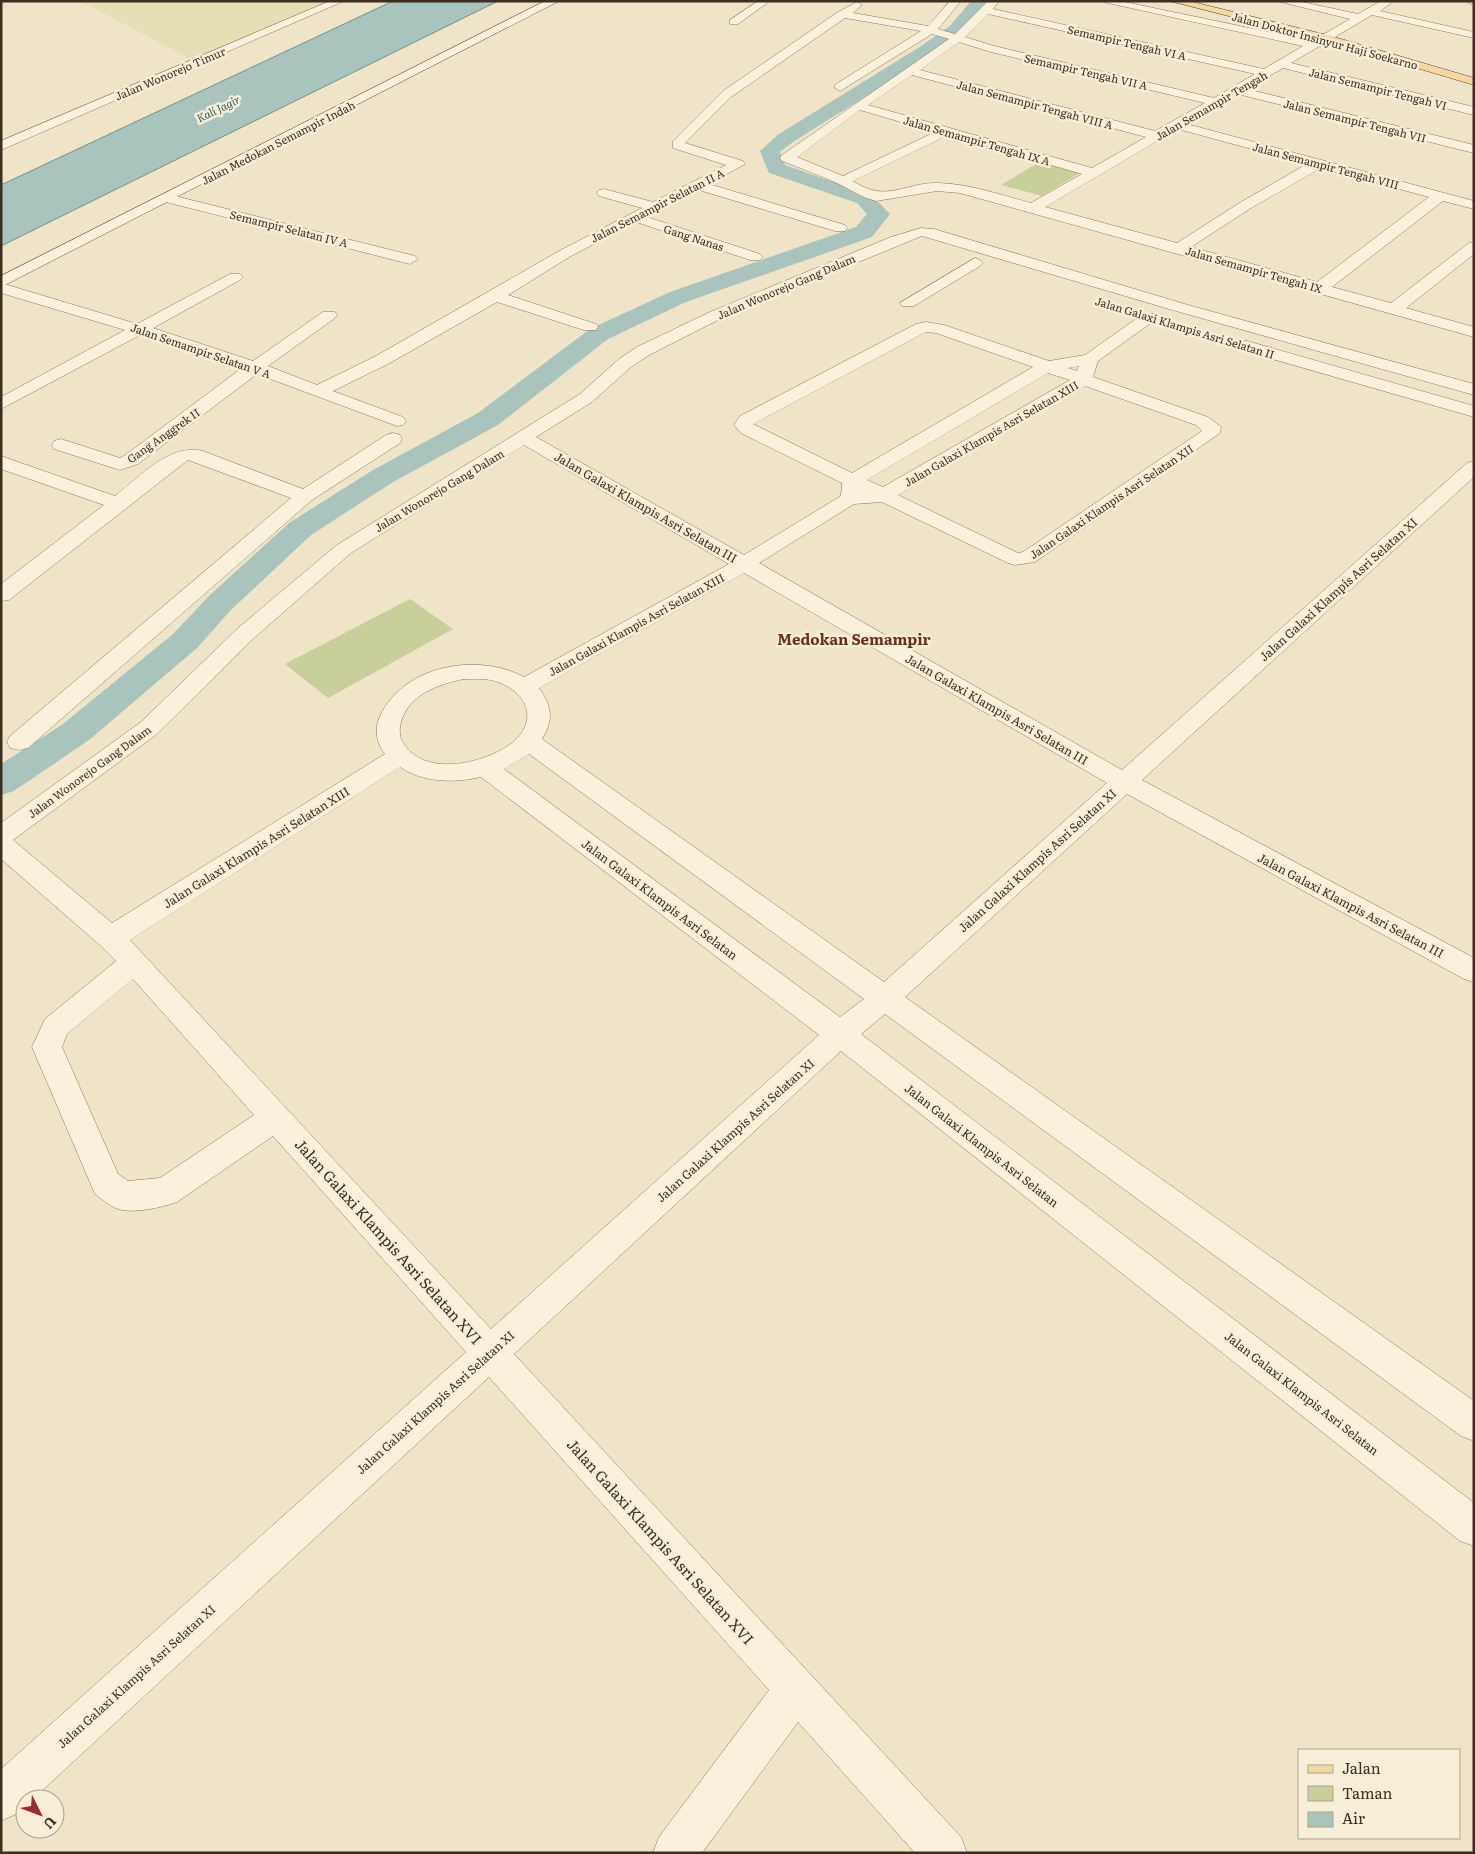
<svg xmlns="http://www.w3.org/2000/svg" width="1475" height="1854" viewBox="0 0 1475 1854" font-family="Literata,serif">
	<style>
		.farmland { fill: #e6deb5 }
		.green { fill: #c9cf9b }
		.water { fill: #a9c4bc; stroke: #6f938a }
		.lines { fill: none; stroke-linecap: round; stroke-linejoin: round }
		.canal { fill: #a9c4bc; fill-rule: evenodd }
		.street-casing { stroke: #8d765c; stroke-width: 1 }
		.secondary-casing { stroke: #6f573f; stroke-width: 1 }
		.primary-casing { stroke: #5b4430; stroke-width: 1 }
		.street { fill: #faf1dc; fill-rule: evenodd }
		.secondary { fill: #faf1dc; fill-rule: evenodd }
		.primary { fill: #f3d9a0; fill-rule: evenodd }
		.labels { text-anchor: middle; dominant-baseline: central; stroke-width: 5; stroke-linejoin: round; paint-order: stroke }
		.far-street-label { font-size: 11px; fill: #3d2e20; stroke: #f7eed8 }
		.far-water-label { font-size: 11px; font-style: italic; fill: #2f5d5a; stroke: #f7eed8 }
		.street-label { font-size: 12px; fill: #3d2e20; stroke: #f7eed8 }
		.quarter-label { font-size: 15px; font-weight: bold; fill: #6b2e1e; stroke: #f7eed8 }
		.near-street-label { font-size: 15px; fill: #3d2e20; stroke: #f7eed8 }
	</style>
	<rect width="100%" height="100%" fill="#f0e4c8"/>
	<polygon class="farmland" points="75,1 339,1 196,62 90,6"/>
	<g class="green">
		<polygon points="1039,162 1080,173 1042,196 1001,185"/>
		<polygon points="410,599 453,629 328,698 285,664"/>
	</g>
	<polygon class="water" points="393,1 498,1 1,246 1,185"/>
	<g class="lines">
		<polygon class="canal" points="971,1 988,1 962,32 930,56 793,142 780,152 785,165 871,195 890,214 872,237 686,302 608,339 498,425 393,482 311,535 231,610 197,648 89,740 14,791 1,795 1,764 63,724 173,634 209,596 289,523 373,470 478,413 590,329 670,292 856,227 867,214 857,203 769,173 760,151 779,134 918,48 950,26"/>
		<g class="street-casing">
			<g id="street">
				<polygon points="330,1 344,1 1,150 1,141"/>
				<polygon points="758,1 770,1 738,24 730,24 730,20"/>
				<path d="M950 1H961L938 29 955 34 988 1H999L993 9 1264 69 1303 46 1099 1H1120L1312 41 1350 19 1277 1H1298L1358 14 1381 1H1394L1380 11 1474 32V38L1372 15 1291 63 1474 107V115L1283 68 1247 89 1474 145V153L1238 94 1187 124 1474 201V209L1443 201 1332 287 1391 303 1469 243 1474 242V254L1406 308 1474 327V337L960 193 937 191 876 201C861 197 851 190 837 183 819 175 800 168 782 161L780 158 782 155 949 39 932 34 840 91 834 87 836 84 921 31 845 18 731 97 685 143 743 161 745 164 709 184 845 225 847 228 845 231H835L699 190 647 217 760 254 763 257 760 260H750L636 222 571 256 508 295 596 324 598 327 596 330H584L497 302 388 364 333 391 403 417 406 421 403 425 397 426 257 374 138 464 120 470 54 449 52 445 54 441 61 439 120 458 124 456 242 368 140 335 1 409V397L125 330 1 293V283L137 324 230 274H240L243 277 240 280 153 328 253 361 323 312H335L337 315 335 318 268 366 317 385 376 356 561 250 642 208 599 196 597 193 599 190 604 189 653 202 726 165 673 148V141L723 91 838 12 857 2 862 5 853 13 928 26ZM988 14 1255 74 1214 98 994 46 965 37ZM959 42 991 52 1205 103 1155 131 920 70ZM912 75 1146 137 1092 168 868 105ZM860 110 935 132 843 176 797 157ZM1178 129 1307 164 1241 202 1177 243 1045 207ZM948 135 1082 174 1031 203C1001 195 970 184 939 183 904 182 887 204 853 181ZM1321 168 1429 197 1317 282 1191 247 1251 208Z"/>
				<polygon points="1466,1 1474,1 1474,5"/>
				<polygon points="167,194 415,256 418,259 410,264 162,201 160,198"/>
				<path d="M921 228 934 229 1188 305 1474 384V395L1176 311 922 236 722 318 649 355 631 367 592 402 536 437 744 555 841 496 842 483 741 433 734 425 740 416 916 324 926 322 944 325 1049 361 1085 355 1143 314H1155L1157 317 1155 320 1098 361 1093 377 1208 417 1221 427 1220 433 1035 562 1015 565 1008 563 882 502 854 504 759 563 1122 770 1467 463 1474 461V477L1142 780 1474 958V982L1464 979 1127 794 905 997 1474 1401V1441L1461 1436 885 1014 861 1034 1474 1503V1546L1460 1541 841 1051 514 1354 961 1837 967 1853H915L798 1722 702 1853H653L659 1837 769 1690 489 1377 33 1799H25V1806L16 1814 1 1821V1769L466 1352 273 1136 177 1202C164 1207 136 1213 122 1210 112 1208 103 1200 95 1194L32 1047 45 1019 116 961 101 946 1 859V823L141 722 238 628 337 545 580 394 619 359 637 347 710 312 891 237ZM926 332 936 333 1033 367 852 473 753 424ZM1079 366 1077 371 1068 368ZM1048 373 1070 380 883 487 867 480ZM1085 386 1196 425 1202 431 1023 552 1018 553 898 495ZM524 445 729 564 524 677C479 653 408 664 382 712 374 726 375 741 385 754L112 923 13 840 157 734 254 638 351 553ZM744 573 1107 783 884 982 542 739C554 720 552 706 539 688ZM464 679C475 679 488 678 498 682 528 693 539 721 512 743 486 763 426 778 404 744 399 738 399 729 401 722 409 694 439 684 464 679ZM529 754 864 999 840 1017 504 769ZM400 767C423 783 455 783 481 777L819 1035 491 1329 130 940ZM133 979 254 1115 160 1178 128 1181 118 1174 62 1047 67 1034Z"/>
				<polygon points="975,258 980,260 983,263 980,266 914,306 902,306 900,303"/>
				<polygon points="1247,341 1474,406 1474,417 1241,350 1239,346 1241,342"/>
				<path d="M393 433 400 435 402 439 400 443 312 500 28 748 19 750 10 748 7 742 10 736 291 498 188 460 9 600 1 601V584L104 505 1 469V456L115 496C140 477 169 443 203 451L303 489 386 435Z"/>
			</g>
		</g>
		<g class="secondary-casing">
			<polygon id="secondary" points="545,1 559,1 1,287 1,276"/>
		</g>
		<g class="primary-casing">
			<polygon id="primary" points="1170,1 1189,1 1331,36 1474,78 1474,85 1323,40"/>
		</g>
		<use href="#street" class="street"/>
		<use href="#secondary" class="secondary"/>
		<use href="#primary" class="primary"/>
	</g>
	<g class="labels">
		<g class="far-street-label">
			<text transform="translate(1325 40) rotate(15)">Jalan Doktor Insinyur Haji Soekarno</text>
			<text transform="translate(1127 42) rotate(13)">Semampir Tengah VI A</text>
			<text transform="translate(1086 71) rotate(13)">Semampir Tengah VII A</text>
			<text transform="translate(170 73) rotate(-23)">Jalan Wonorejo Timur</text>
			<text transform="translate(1378 88) rotate(14)">Jalan Semampir Tengah VI</text>
			<text transform="translate(1035 104) rotate(15)">Jalan Semampir Tengah VIII A</text>
			<text transform="translate(1211 105) rotate(-30)">Jalan Semampir Tengah</text>
			<text transform="translate(1355 120) rotate(14)">Jalan Semampir Tengah VII</text>
			<text transform="translate(977 140) rotate(16)">Jalan Semampir Tengah IX A</text>
			<text transform="translate(278 142) rotate(-27)">Jalan Medokan Semampir Indah</text>
			<text transform="translate(1326 165) rotate(15)">Jalan Semampir Tengah VIII</text>
			<text transform="translate(657 205) rotate(-27)">Jalan Semampir Selatan II A</text>
			<text transform="translate(289 228) rotate(14)">Semampir Selatan IV A</text>
			<text transform="translate(694 237) rotate(18)">Gang Nanas</text>
			<text transform="translate(1254 269) rotate(16)">Jalan Semampir Tengah IX</text>
			<text transform="translate(786 286) rotate(-23)">Jalan Wonorejo Gang Dalam</text>
			<text transform="translate(1185 327) rotate(17)">Jalan Galaxi Klampis Asri Selatan II</text>
			<text transform="translate(201 350) rotate(19)">Jalan Semampir Selatan V A</text>
			<text transform="translate(991 433) rotate(-30)">Jalan Galaxi Klampis Asri Selatan XIII</text>
			<text transform="translate(163 435) rotate(-35)">Gang Anggrek II</text>
			<text transform="translate(439 490) rotate(-31)">Jalan Wonorejo Gang Dalam</text>
			<text transform="translate(1111 501) rotate(-34)">Jalan Galaxi Klampis Asri Selatan XII</text>
			<text transform="translate(636 624) rotate(-29)">Jalan Galaxi Klampis Asri Selatan XIII</text>
			<text transform="translate(89 771) rotate(-36)">Jalan Wonorejo Gang Dalam</text>
		</g>
		<g class="far-water-label">
			<text transform="translate(218 108) rotate(-26)">Kali Jagir</text>
		</g>
		<g class="street-label">
			<text transform="translate(646 507) rotate(30)">Jalan Galaxi Klampis Asri Selatan III</text>
			<text transform="translate(1338 589) rotate(-42)">Jalan Galaxi Klampis Asri Selatan XI</text>
			<text transform="translate(997 709) rotate(30)">Jalan Galaxi Klampis Asri Selatan III</text>
			<text transform="translate(256 847) rotate(-32)">Jalan Galaxi Klampis Asri Selatan XIII</text>
			<text transform="translate(1037 860) rotate(-42)">Jalan Galaxi Klampis Asri Selatan XI</text>
			<text transform="translate(660 899) rotate(37)">Jalan Galaxi Klampis Asri Selatan</text>
			<text transform="translate(1351 905) rotate(28)">Jalan Galaxi Klampis Asri Selatan III</text>
			<text transform="translate(735 1130) rotate(-42)">Jalan Galaxi Klampis Asri Selatan XI</text>
			<text transform="translate(982 1145) rotate(38)">Jalan Galaxi Klampis Asri Selatan</text>
			<text transform="translate(1302 1393) rotate(38)">Jalan Galaxi Klampis Asri Selatan</text>
			<text transform="translate(435 1402) rotate(-42)">Jalan Galaxi Klampis Asri Selatan XI</text>
			<text transform="translate(136 1676) rotate(-42)">Jalan Galaxi Klampis Asri Selatan XI</text>
		</g>
		<g class="quarter-label">
			<text x="854" y="638">Medokan Semampir</text>
		</g>
		<g class="near-street-label">
			<text transform="translate(389 1241) rotate(48)">Jalan Galaxi Klampis Asri Selatan XVI</text>
			<text transform="translate(661 1541) rotate(48)">Jalan Galaxi Klampis Asri Selatan XVI</text>
		</g>
	</g>
	<rect width="1475" height="1854" fill="none" stroke="#3d2e20" stroke-width="5"/>
	<rect x="1298" y="1749" width="162" height="90" fill="#f7eed8" stroke="#ada18e"/>
	<rect x="1308" y="1765" width="25" height="8" fill="#f3d9a0" stroke="#ada18e"/>
	<text x="1342" y="1774" font-size="15" fill="#3d2e20">Jalan</text>
	<rect x="1308" y="1786" width="25" height="15" fill="#c9cf9b" stroke="#ada18e"/>
	<text x="1342" y="1799" font-size="15" fill="#3d2e20">Taman</text>
	<rect x="1308" y="1812" width="25" height="15" fill="#a9c4bc" stroke="#ada18e"/>
	<text x="1342" y="1824" font-size="15" fill="#3d2e20">Air</text>
	<g transform="translate(40 1814) rotate(132)"><circle r="24" fill="#f7eed8" stroke="#ada18e"/>
	<path d="M0-4L9 19L0 12L-9 19Z" fill="#9e2a2b"/>
	<text y="-8" font-size="14" font-weight="bold" text-anchor="middle" fill="#3d2e20">U</text>
	</g>
</svg>
